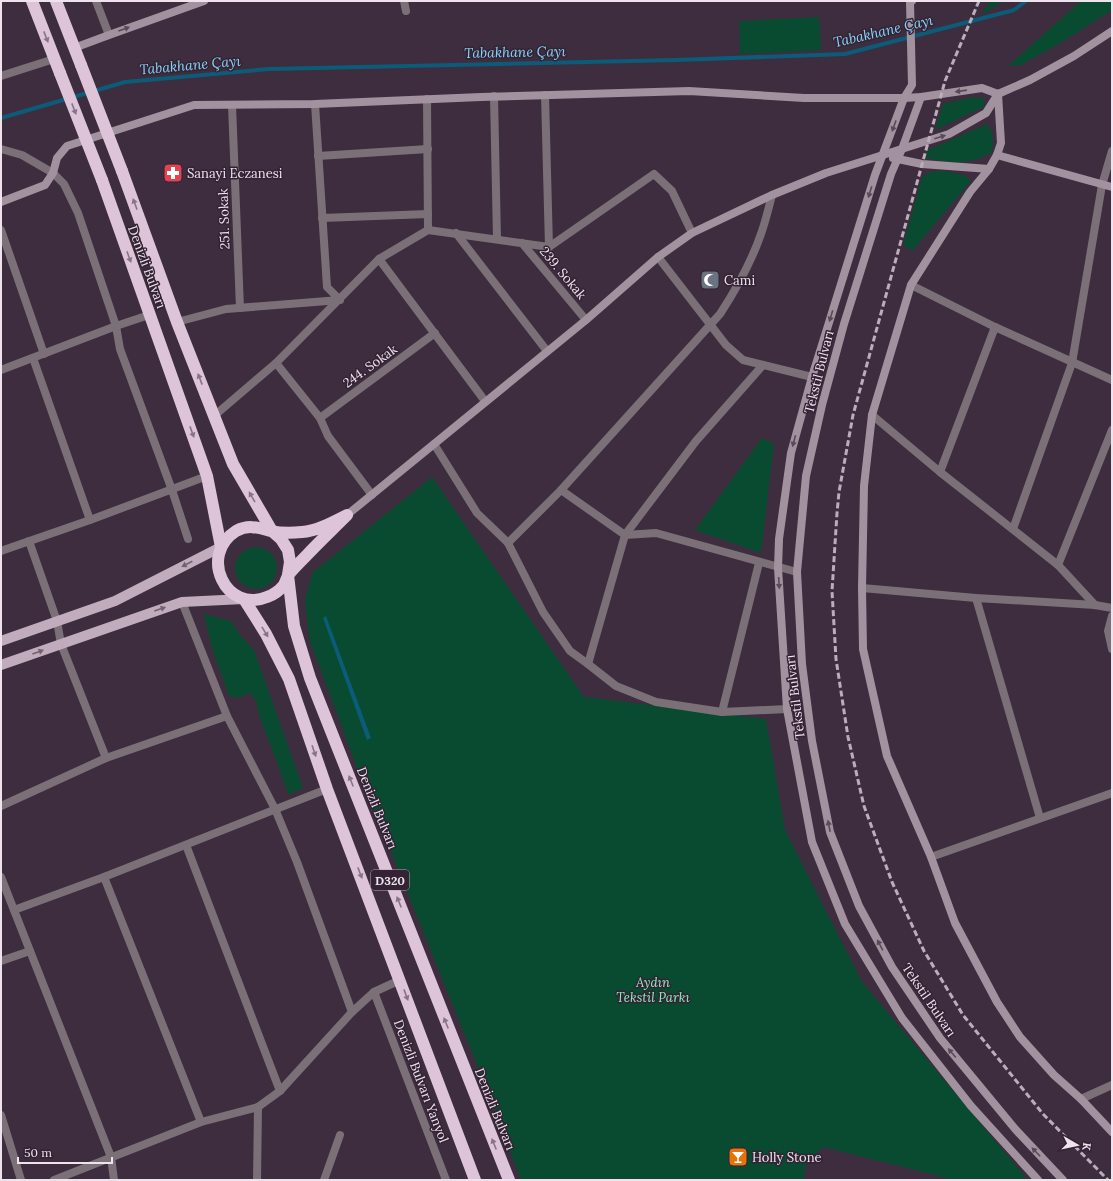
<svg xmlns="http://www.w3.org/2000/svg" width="1113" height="1181" viewBox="0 0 1113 1181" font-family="Lora,serif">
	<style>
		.green { fill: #084b31 }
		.water { fill: #0c5b79 }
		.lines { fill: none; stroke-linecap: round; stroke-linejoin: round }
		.stream { stroke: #0c5b79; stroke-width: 4 }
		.street { stroke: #7b7078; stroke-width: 8 }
		.secondary { stroke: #a2929f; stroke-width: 8 }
		.primary { stroke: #c1acbd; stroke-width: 10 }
		.highway { stroke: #ddc4d8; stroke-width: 12 }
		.rail { stroke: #bbadba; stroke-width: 3; stroke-dasharray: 6 3; stroke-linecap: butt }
		.highway-bridge { stroke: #ddc4d8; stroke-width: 12 }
		.oneway { fill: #5a4a59 }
		.oneway2 { fill: #887486 }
		.oneway3 { fill: #736172 }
		.labels { text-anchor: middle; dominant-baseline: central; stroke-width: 3; stroke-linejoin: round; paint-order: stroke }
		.shield { fill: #332334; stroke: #b7a9b6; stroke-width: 1 }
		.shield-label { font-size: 12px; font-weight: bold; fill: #efe3ee }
		.poi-label { font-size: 13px; fill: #efe3ee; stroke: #332334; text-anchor: start }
		.street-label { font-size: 13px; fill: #efe3ee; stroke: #332334 }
		.park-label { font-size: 13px; font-style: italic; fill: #8cebba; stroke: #332334 }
		.water-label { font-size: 14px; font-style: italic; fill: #87d4f9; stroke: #332334 }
	</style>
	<rect width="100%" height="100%" fill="#3e2d3e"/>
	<g class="green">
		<polygon points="989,1 1003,1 982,15"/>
		<polygon points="1081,1 1112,1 1112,10 1062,42 1021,65 1008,66"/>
		<polygon points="819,17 821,50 740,54 739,21"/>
		<polygon points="973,97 983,98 985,103 983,107 935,130 943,104"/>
		<path d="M987 124C994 134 994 140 992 152L978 159 957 163 924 158 928 150Z"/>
		<path d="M945 171 964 175 971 181 912 251 903 245 921 180C927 170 935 171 945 171Z"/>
		<polygon points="762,438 774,444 761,553 695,530"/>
		<polygon points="432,477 584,697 766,719 785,830 862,982 1028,1180 955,1180 823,1147 807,1163 803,1180 521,1180 480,1072 359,773 309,638 305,600 312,573"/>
		<circle cx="256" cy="568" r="21"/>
		<polygon points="204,614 231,621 240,635 254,650 303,788 289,795 260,718 256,701 250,693 237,698 229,696 212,648"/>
	</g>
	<polygon class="water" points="326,616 371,738 367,740 323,618"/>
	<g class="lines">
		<polyline class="stream" points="1,118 125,82 269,69 676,60 845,54 1014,10 1026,1"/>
		<g class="street">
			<polyline points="96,1 109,35"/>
			<polyline points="404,1 406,11"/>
			<polyline points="1,76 54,59"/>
			<polyline points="545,95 549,247"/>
			<polyline points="494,96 497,239"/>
			<polyline points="427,99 428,230"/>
			<polyline points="232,105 240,308"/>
			<polyline points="1,149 22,155 53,173 64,184 78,213 116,326 120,349 172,490 188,539"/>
			<polyline points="318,156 428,149"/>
			<polyline points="322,218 428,214"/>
			<polyline points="1,230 44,354"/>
			<polyline points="456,233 547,351"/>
			<polyline points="522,243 586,320"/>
			<polyline points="658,257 726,345 743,360 812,377"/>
			<polyline points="379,259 485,401"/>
			<polyline points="911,285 995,327 1112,380"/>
			<polyline points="177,322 226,309 340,300 327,287 315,104"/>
			<polyline points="33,358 90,520"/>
			<polyline points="276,363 320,418 328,436 372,495"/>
			<polyline points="1,370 116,326 149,315"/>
			<polyline points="872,415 940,472 1058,565 1095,605"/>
			<polyline points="214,416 276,363 379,259 428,230 549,247 654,174 672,191 692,233"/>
			<polyline points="320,418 435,333"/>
			<path d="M434 444 477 513 508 543 561 490 720 314C737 288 752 261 762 231 766 219 769 207 772 195"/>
			<polyline points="940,472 995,327"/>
			<polyline points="1013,529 1072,363 1102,185 1112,151"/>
			<polyline points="625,535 696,441 763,365"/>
			<polyline points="625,535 656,533 797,572"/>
			<polyline points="29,541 57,621 61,644 106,758"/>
			<polyline points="508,543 543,612 570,651 588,664 625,535 561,490"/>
			<polyline points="1,551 90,520 207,476"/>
			<polyline points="1058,565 1112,430"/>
			<polyline points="862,588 976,598 1095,605 1112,608"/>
			<polyline points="976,598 1040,818"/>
			<polyline points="182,602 227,716 275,809 297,862 352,1012"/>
			<polyline points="1112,616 1108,631 1112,649"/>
			<polyline points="588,664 616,686 656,702 722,712 787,709"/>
			<polyline points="722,712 759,563"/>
			<polyline points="1,806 106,758 227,716"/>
			<polyline points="186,845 280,1091"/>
			<polyline points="931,857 1112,793"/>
			<polyline points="1,877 111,1157 114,1180"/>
			<polyline points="104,877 201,1122"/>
			<polyline points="14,910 104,877 327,789"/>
			<polyline points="1,961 30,951"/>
			<polyline points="374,992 446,1180"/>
			<polyline points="1081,1099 1112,1085"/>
			<polyline points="1,1115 21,1180"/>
			<polyline points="54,1180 201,1122 258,1107 280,1091 352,1012 374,992 400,980"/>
			<polyline points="257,1180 258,1107"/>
			<polyline points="324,1180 340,1135"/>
		</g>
		<g class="secondary">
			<polyline points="912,1 910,2 912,85 904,98 875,175 812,377 791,453 779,539 778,568 787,709 812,842 845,924 902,1018 971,1106 1038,1180"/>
			<polyline points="74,48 109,35 204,1"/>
			<polyline points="998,94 1001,143 997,155 989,169 970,192 911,285 872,415 864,486 862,588 863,649 887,756 931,857 955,923 997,1002 1020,1037 1054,1075 1081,1099 1112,1132"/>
			<polyline points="998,94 1030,80 1074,56 1112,31"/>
			<polyline points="921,97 902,149 891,174 844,324 822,405 806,476 797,572 802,664 812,741 830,832 859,906 892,967 940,1038 1016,1130 1063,1180"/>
			<polyline points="997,155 1112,187"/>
			<polyline points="893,158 922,164 989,169"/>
			<polyline points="1,202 45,185 53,173 57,158 67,146 194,105 315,104 481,97 689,91 804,98 904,98 921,97 982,88 998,94"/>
			<polyline points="347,515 586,320 658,257 692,233 772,195 826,173 949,134 986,113 998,94"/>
		</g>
		<g class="primary">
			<polyline points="1,641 115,601 221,547"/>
			<polyline points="1,665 182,602 244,599"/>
		</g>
		<g class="highway">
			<polyline points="32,1 60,73"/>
			<polyline points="56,1 81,65"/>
			<polyline points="122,171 177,322 233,464 272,531 281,539 288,550 290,562 288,575 294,626 310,678 509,1180"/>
			<polyline points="102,180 207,476 221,547"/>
			<path d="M347 515C333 529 319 542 306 556 300 562 294 568 289 574 287 577 286 581 284 585 280 590 273 595 267 597 226 614 198 555 236 531 249 524 259 528 271 531 280 533 292 533 302 532 317 531 333 522 347 515Z"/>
			<polyline points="244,599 266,634 289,679 327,789 475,1180"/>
		</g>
		<polyline class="rail" points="979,1 945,81 853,415 839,492 837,513 832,591 836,659 848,737 864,806 892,882 924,951 963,1015 1043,1114 1108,1180"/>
		<g class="highway-bridge">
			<polyline points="81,65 122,171"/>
			<polyline points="60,73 102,180"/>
		</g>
	</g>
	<defs><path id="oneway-solid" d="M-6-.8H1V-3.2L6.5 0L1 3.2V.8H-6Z"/></defs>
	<g class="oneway">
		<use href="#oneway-solid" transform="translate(124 29) rotate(-20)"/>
		<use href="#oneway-solid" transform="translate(961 91) rotate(172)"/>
		<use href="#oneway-solid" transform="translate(894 126) rotate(110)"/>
		<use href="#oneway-solid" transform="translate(940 137) rotate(-18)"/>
		<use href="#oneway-solid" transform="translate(870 192) rotate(107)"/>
		<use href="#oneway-solid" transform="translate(831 316) rotate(107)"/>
		<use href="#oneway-solid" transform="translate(794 441) rotate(105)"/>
		<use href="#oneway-solid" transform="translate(779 583) rotate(87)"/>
		<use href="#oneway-solid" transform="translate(829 826) rotate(-101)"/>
		<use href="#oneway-solid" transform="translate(880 945) rotate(-118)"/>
		<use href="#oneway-solid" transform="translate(952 1053) rotate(-130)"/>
		<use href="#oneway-solid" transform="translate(1036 1152) rotate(-134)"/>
	</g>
	<g class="oneway2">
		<use href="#oneway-solid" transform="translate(46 37) rotate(69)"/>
		<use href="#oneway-solid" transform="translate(74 109) rotate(69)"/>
		<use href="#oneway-solid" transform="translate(135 204) rotate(-110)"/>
		<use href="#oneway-solid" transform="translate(129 257) rotate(70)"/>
		<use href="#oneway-solid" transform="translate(200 379) rotate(-111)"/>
		<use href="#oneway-solid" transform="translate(192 432) rotate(70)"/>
		<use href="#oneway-solid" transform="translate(252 497) rotate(-120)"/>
		<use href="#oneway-solid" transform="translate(265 632) rotate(59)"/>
		<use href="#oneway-solid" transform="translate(314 751) rotate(71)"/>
		<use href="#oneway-solid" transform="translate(351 781) rotate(-112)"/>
		<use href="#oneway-solid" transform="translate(360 873) rotate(69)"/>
		<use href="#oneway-solid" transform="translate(399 902) rotate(-112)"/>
		<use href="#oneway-solid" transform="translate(406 995) rotate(70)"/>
		<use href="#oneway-solid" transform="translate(446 1023) rotate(-112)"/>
		<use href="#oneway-solid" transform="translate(494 1144) rotate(-112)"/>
	</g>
	<g class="oneway3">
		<use href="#oneway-solid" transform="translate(187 564) rotate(153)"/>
		<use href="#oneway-solid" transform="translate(160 609) rotate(-19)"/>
		<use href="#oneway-solid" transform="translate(38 652) rotate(-20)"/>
	</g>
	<defs>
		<g id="pharmacy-square" transform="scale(1)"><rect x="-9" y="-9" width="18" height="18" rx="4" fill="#e0444e" stroke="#332334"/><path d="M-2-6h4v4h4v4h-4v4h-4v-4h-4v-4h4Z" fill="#fff"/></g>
		<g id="mosque-square" transform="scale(1)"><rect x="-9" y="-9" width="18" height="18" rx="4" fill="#6b7280" stroke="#332334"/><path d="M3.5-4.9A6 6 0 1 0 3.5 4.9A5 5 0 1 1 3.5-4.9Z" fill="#fff"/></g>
		<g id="bar-square" transform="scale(1)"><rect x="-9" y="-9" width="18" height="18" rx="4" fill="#e8710a" stroke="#332334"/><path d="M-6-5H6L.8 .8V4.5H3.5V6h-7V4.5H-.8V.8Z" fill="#fff"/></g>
	</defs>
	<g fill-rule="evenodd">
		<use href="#pharmacy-square" x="173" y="173"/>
		<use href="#mosque-square" x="710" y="280"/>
		<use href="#bar-square" x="738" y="1157"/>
	</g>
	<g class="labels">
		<rect class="shield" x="371" y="870" width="38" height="20" rx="3"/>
		<g class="shield-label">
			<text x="390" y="880">D320</text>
		</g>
		<g class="poi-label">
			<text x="187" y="173">Sanayi Eczanesi</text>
			<text x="724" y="280">Cami</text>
			<text x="752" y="1157">Holly Stone</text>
		</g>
		<g class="street-label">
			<text transform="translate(224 219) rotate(-92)">251. Sokak</text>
			<text transform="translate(147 267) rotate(70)">Denizli Bulvarı</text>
			<text transform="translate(563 273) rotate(50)">239. Sokak</text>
			<text transform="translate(370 366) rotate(-36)">244. Sokak</text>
			<text transform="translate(819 372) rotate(-76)">Tekstil Bulvarı</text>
			<text transform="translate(795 697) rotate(-97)">Tekstil Bulvarı</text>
			<text transform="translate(377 808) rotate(68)">Denizli Bulvarı</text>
			<text transform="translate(929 1000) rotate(56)">Tekstil Bulvarı</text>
			<text transform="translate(421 1081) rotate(69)">Denizli Bulvarı Yanyol</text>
			<text transform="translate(495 1109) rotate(68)">Denizli Bulvarı</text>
		</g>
		<g class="park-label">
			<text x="653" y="982">Aydın<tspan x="653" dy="15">Tekstil Parkı</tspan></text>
		</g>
		<g class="water-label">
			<text transform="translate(883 31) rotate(-13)">Tabakhane Çayı</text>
			<text transform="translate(515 52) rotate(-1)">Tabakhane Çayı</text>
			<text transform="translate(190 65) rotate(-5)">Tabakhane Çayı</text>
		</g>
	</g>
	<rect width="1113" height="1181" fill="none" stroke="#efe3ee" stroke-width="4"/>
	<g transform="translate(1077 1145) rotate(99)" stroke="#332334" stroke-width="3" paint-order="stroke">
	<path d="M0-3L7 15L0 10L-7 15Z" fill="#efe3ee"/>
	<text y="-6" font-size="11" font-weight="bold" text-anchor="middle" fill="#efe3ee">K</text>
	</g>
	<path d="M18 1157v6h94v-6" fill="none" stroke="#efe3ee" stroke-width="2"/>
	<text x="24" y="1157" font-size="12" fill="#efe3ee" stroke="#332334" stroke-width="3" paint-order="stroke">50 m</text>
</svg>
